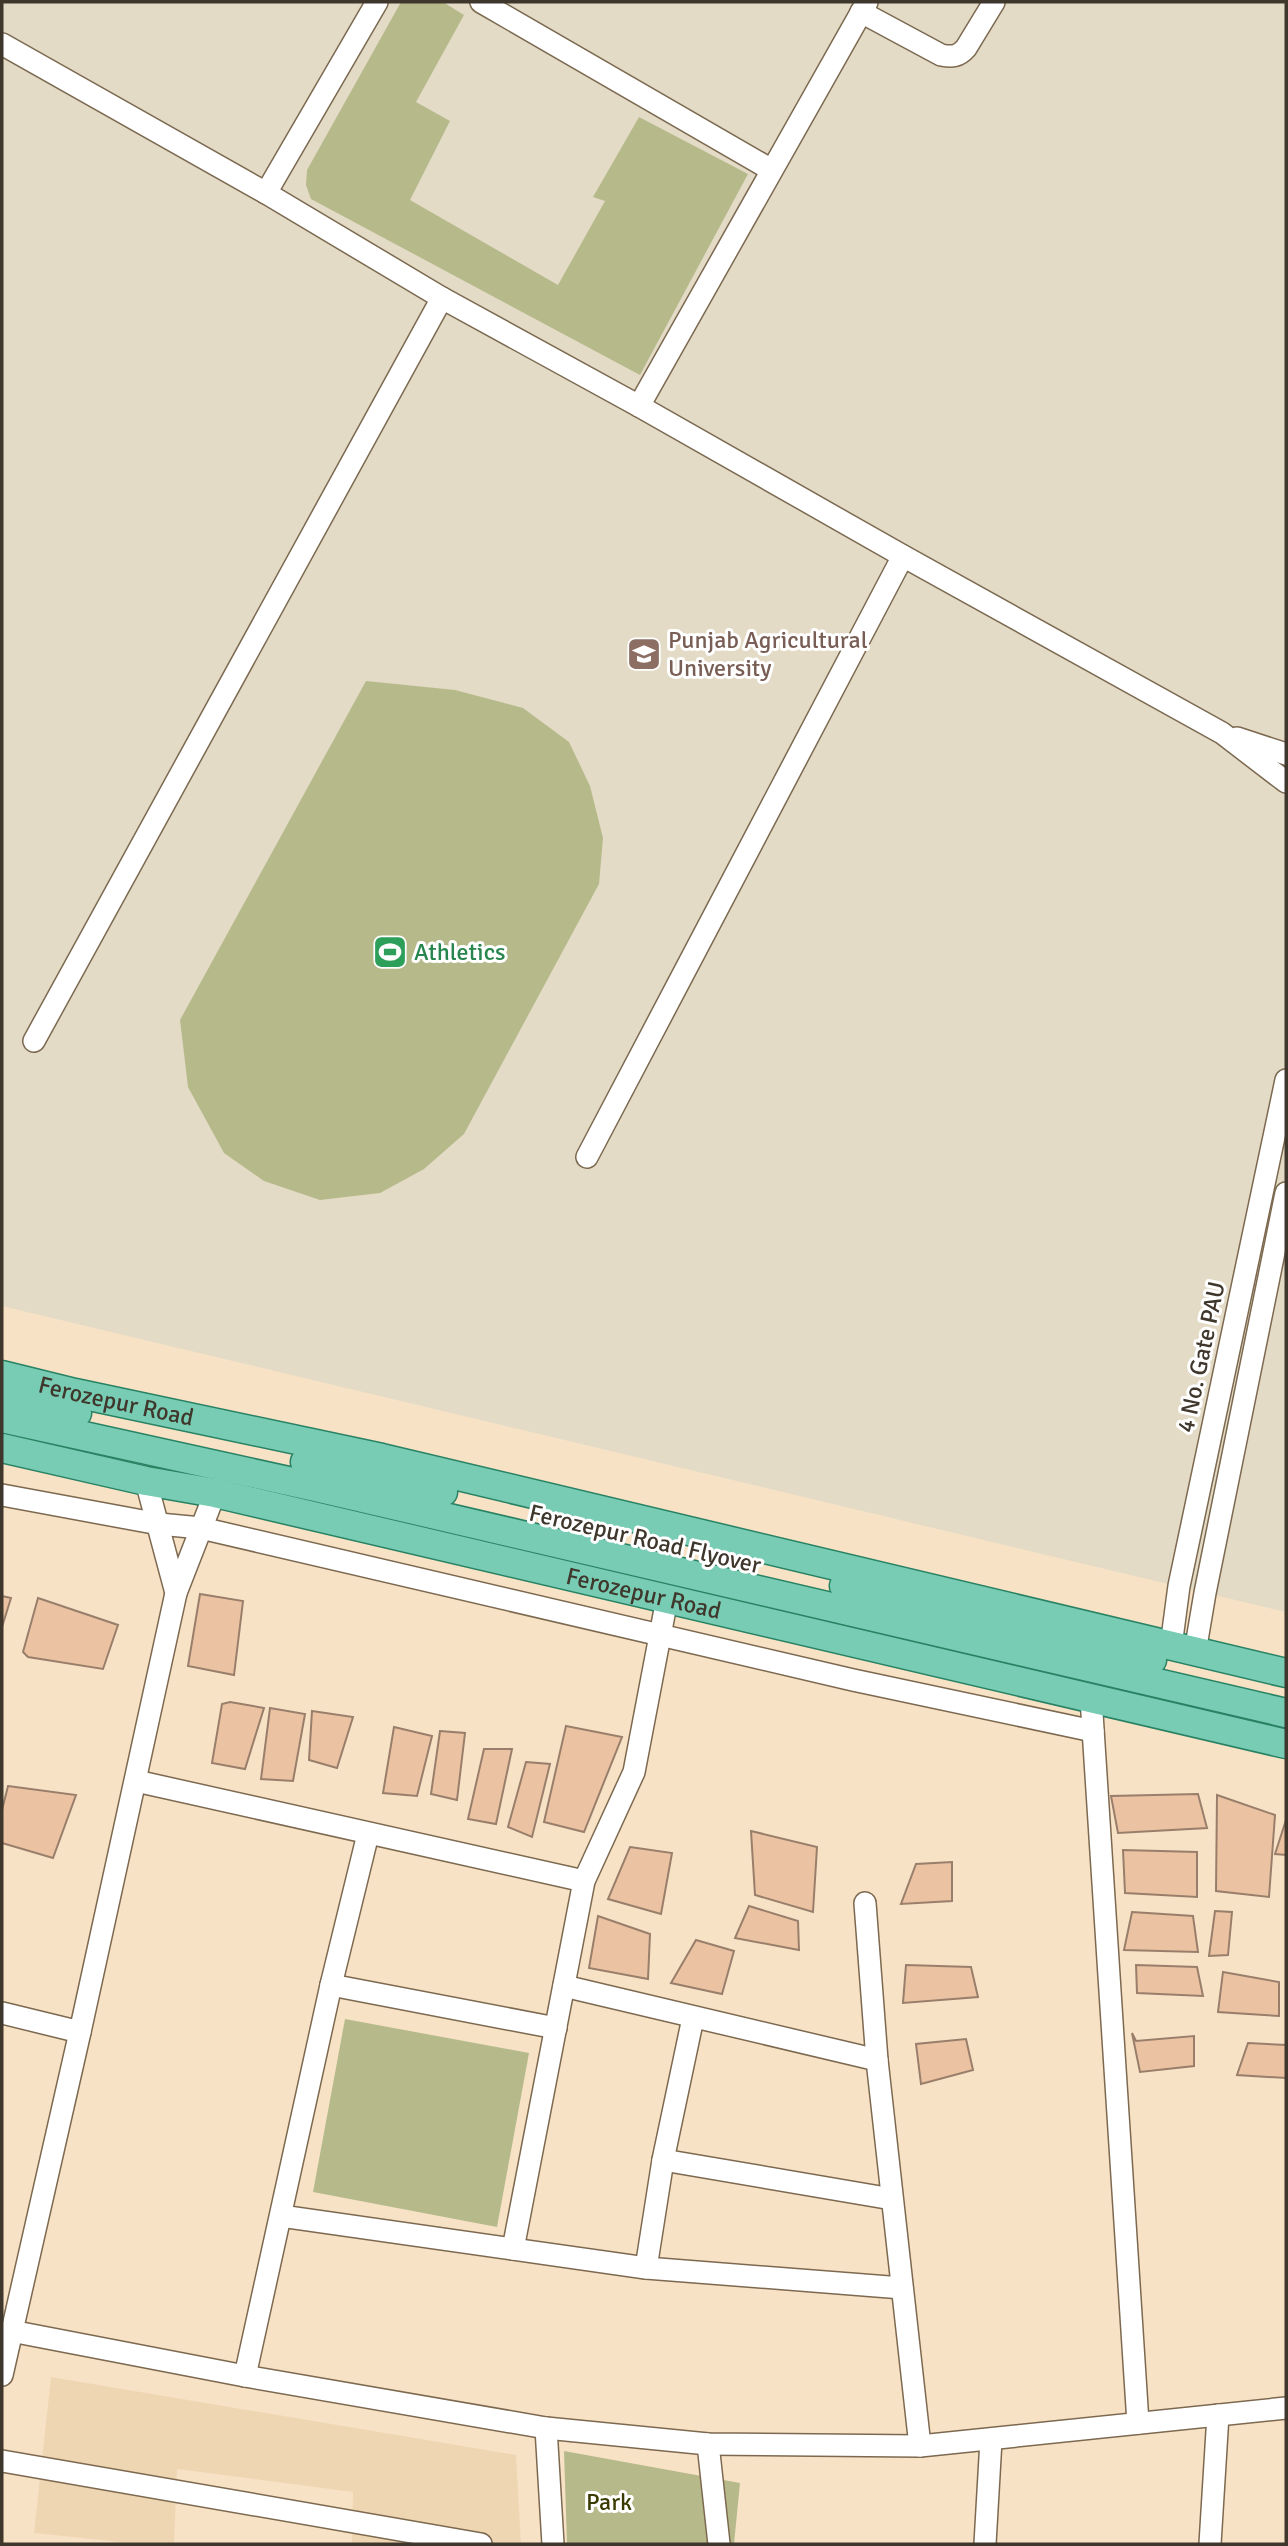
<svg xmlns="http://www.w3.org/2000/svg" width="1288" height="2546" viewBox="0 0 1288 2546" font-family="Signika,sans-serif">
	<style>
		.built { fill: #efd6b3 }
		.education { fill: #e3dbc6 }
		.green { fill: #b6ba8b }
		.building { fill: #ecc3a2; stroke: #997f6b; stroke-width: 2 }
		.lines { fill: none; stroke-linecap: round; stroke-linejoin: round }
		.minor-casing { stroke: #7c6950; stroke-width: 24 }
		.major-casing { stroke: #298263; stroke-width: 31 }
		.minor { stroke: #fff; stroke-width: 21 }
		.major { stroke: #77ccb3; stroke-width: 28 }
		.labels { text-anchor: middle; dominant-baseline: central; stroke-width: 6; stroke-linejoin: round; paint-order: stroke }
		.education-label { font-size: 24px; fill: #785e54; stroke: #fff; text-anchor: start }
		.leisure-label { font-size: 24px; fill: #27864d; stroke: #fff; text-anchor: start }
		.street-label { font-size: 24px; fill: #3f372c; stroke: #fff }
		.park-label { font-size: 24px; fill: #393b00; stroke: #fff }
	</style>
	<rect width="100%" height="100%" fill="#f7e2c6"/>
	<polygon class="built" points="51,2377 516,2455 521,2544 352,2544 353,2492 177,2469 174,2544 139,2544 34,2533"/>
	<polygon class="education" points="2,2 1286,2 1286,1612 2,1306"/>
	<g class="green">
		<polygon points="401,2 443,2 464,15 416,102 450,121 410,200 558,285 605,201 593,197 639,117 748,174 640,375 311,199 306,185 307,170"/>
		<polygon points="366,681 455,690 523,708 569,742 590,786 603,838 599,884 464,1134 424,1169 380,1193 320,1200 264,1181 224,1153 188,1087 180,1020"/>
		<polygon points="345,2019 529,2053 497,2227 313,2192"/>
		<polygon points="564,2451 740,2483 734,2544 567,2544"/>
	</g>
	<g class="building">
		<polygon points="200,1594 243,1601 234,1675 188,1666"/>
		<polygon points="2,1596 11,1598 2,1627"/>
		<polygon points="38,1598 118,1625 103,1669 28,1657 23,1652"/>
		<polygon points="230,1702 264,1708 245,1769 212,1763 222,1704"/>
		<polygon points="270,1708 305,1714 293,1781 261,1779"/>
		<polygon points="312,1711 353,1717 337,1768 309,1760"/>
		<polygon points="566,1726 622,1737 584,1832 544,1822"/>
		<polygon points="394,1727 432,1736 417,1796 383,1793"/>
		<polygon points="440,1731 465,1733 457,1800 431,1794"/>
		<polygon points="484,1749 512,1749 496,1824 468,1819"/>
		<polygon points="526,1762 550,1764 532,1837 508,1827"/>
		<polygon points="8,1786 76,1795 53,1858 2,1843 2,1810"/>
		<polygon points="1198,1794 1207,1828 1118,1833 1111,1796"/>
		<polygon points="1217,1795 1275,1815 1269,1897 1216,1891"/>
		<polygon points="1286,1820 1286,1855 1275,1854"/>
		<polygon points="751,1831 817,1847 813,1912 755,1895"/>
		<polygon points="630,1847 672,1853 661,1914 608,1899"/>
		<polygon points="1123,1850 1197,1852 1197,1897 1125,1893"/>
		<polygon points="952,1862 952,1901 901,1904 916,1864"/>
		<polygon points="749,1906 798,1921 799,1950 735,1938"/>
		<polygon points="1215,1911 1232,1912 1228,1955 1209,1956"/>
		<polygon points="1132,1912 1193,1916 1198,1952 1124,1950"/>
		<polygon points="598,1916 650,1934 648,1979 589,1968"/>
		<polygon points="696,1940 734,1951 722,1994 671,1983"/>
		<polygon points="906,1965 971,1967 978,1997 903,2003"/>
		<polygon points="1136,1965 1197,1967 1203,1996 1137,1993"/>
		<polygon points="1223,1972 1279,1982 1279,2016 1218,2012"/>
		<polygon points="1132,2033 1136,2041 1194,2036 1194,2066 1140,2072"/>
		<polygon points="966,2039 973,2070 921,2084 916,2044"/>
		<polygon points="1248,2043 1286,2045 1286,2078 1237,2075"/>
	</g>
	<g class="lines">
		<g class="minor-casing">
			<g id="minor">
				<polyline points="481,2 770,169"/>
				<path d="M861 12 941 55C952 57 958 57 966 48L994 2"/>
				<polyline points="2,44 266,193 442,298 639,406 903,556 1222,733 1286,782"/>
				<polyline points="266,193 377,2"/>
				<polyline points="639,406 867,2"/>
				<polyline points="1237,738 1286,754"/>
				<polyline points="34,1041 442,298"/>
				<polyline points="587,1157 903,556"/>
				<polyline points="146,1481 176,1593"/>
				<polyline points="2,1495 159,1524 201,1528 853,1680 1093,1731"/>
				<polyline points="1171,1646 1179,1586 1286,1080"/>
				<polyline points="1195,1652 1205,1593 1286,1193"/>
				<polyline points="1091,1698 1138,2423"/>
				<polyline points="136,1781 584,1881"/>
				<polyline points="865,1903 877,2060 920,2446"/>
				<polyline points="331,1985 556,2028"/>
				<polyline points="564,1986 877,2060"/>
				<polyline points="2,2013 80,2032"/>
				<polyline points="663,2160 892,2199"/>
				<polyline points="281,2216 646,2268 902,2288"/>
				<polyline points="513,2249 584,1881 634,1772 667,1599"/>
				<polyline points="646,2268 663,2160 693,2018"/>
				<polyline points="11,2331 245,2376 546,2428 708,2444 920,2446 1286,2408"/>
				<polyline points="2,2375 80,2032 176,1593 215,1493"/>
				<polyline points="245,2376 331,1985 368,1834"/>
				<polyline points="546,2428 553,2544"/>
				<polyline points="708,2444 719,2544"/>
				<polyline points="2,2461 481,2544"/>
				<polyline points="985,2544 991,2440"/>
				<polyline points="1210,2544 1218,2415"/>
			</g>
		</g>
		<g class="major-casing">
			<g id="major">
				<path id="s1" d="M2 1375 75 1393 382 1458 1286 1673"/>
				<polyline points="2,1395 77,1413"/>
				<polyline points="2,1418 320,1488 1286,1713"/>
				<path id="s2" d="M2 1448 146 1481 215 1493 1286 1744"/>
				<polyline points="305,1462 443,1492"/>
				<polyline points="844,1586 1152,1660"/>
			</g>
		</g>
		<use href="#minor" class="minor"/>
		<use href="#major" class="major"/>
	</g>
	<defs>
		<g id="university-square" transform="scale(1.75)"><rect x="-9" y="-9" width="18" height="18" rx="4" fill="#8d6e63" stroke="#fff"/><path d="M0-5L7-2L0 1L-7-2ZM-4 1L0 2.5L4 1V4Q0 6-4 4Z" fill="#fff"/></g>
		<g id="stadium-square" transform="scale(1.75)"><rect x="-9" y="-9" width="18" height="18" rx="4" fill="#2e9e5b" stroke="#fff"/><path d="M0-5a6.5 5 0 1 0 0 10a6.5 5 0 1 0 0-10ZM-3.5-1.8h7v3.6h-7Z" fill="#fff"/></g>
	</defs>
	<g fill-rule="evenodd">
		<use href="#university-square" x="644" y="654"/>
		<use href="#stadium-square" x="390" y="952"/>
	</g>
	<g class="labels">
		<g class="education-label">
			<text x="668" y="640">Punjab Agricultural<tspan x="668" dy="28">University</tspan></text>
		</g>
		<g class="leisure-label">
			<text x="414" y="952">Athletics</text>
		</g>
		<g class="street-label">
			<text transform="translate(1201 1357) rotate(-78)">4 No. Gate PAU</text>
			<text stroke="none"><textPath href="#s1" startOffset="117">Ferozepur Road</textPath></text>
			<text transform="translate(645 1539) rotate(13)">Ferozepur Road Flyover</text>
			<text stroke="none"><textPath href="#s2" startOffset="658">Ferozepur Road</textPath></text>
		</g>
		<g class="park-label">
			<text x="609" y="2502">Park</text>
		</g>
	</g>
	<rect width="1288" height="2546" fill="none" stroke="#3f372c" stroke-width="7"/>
</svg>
